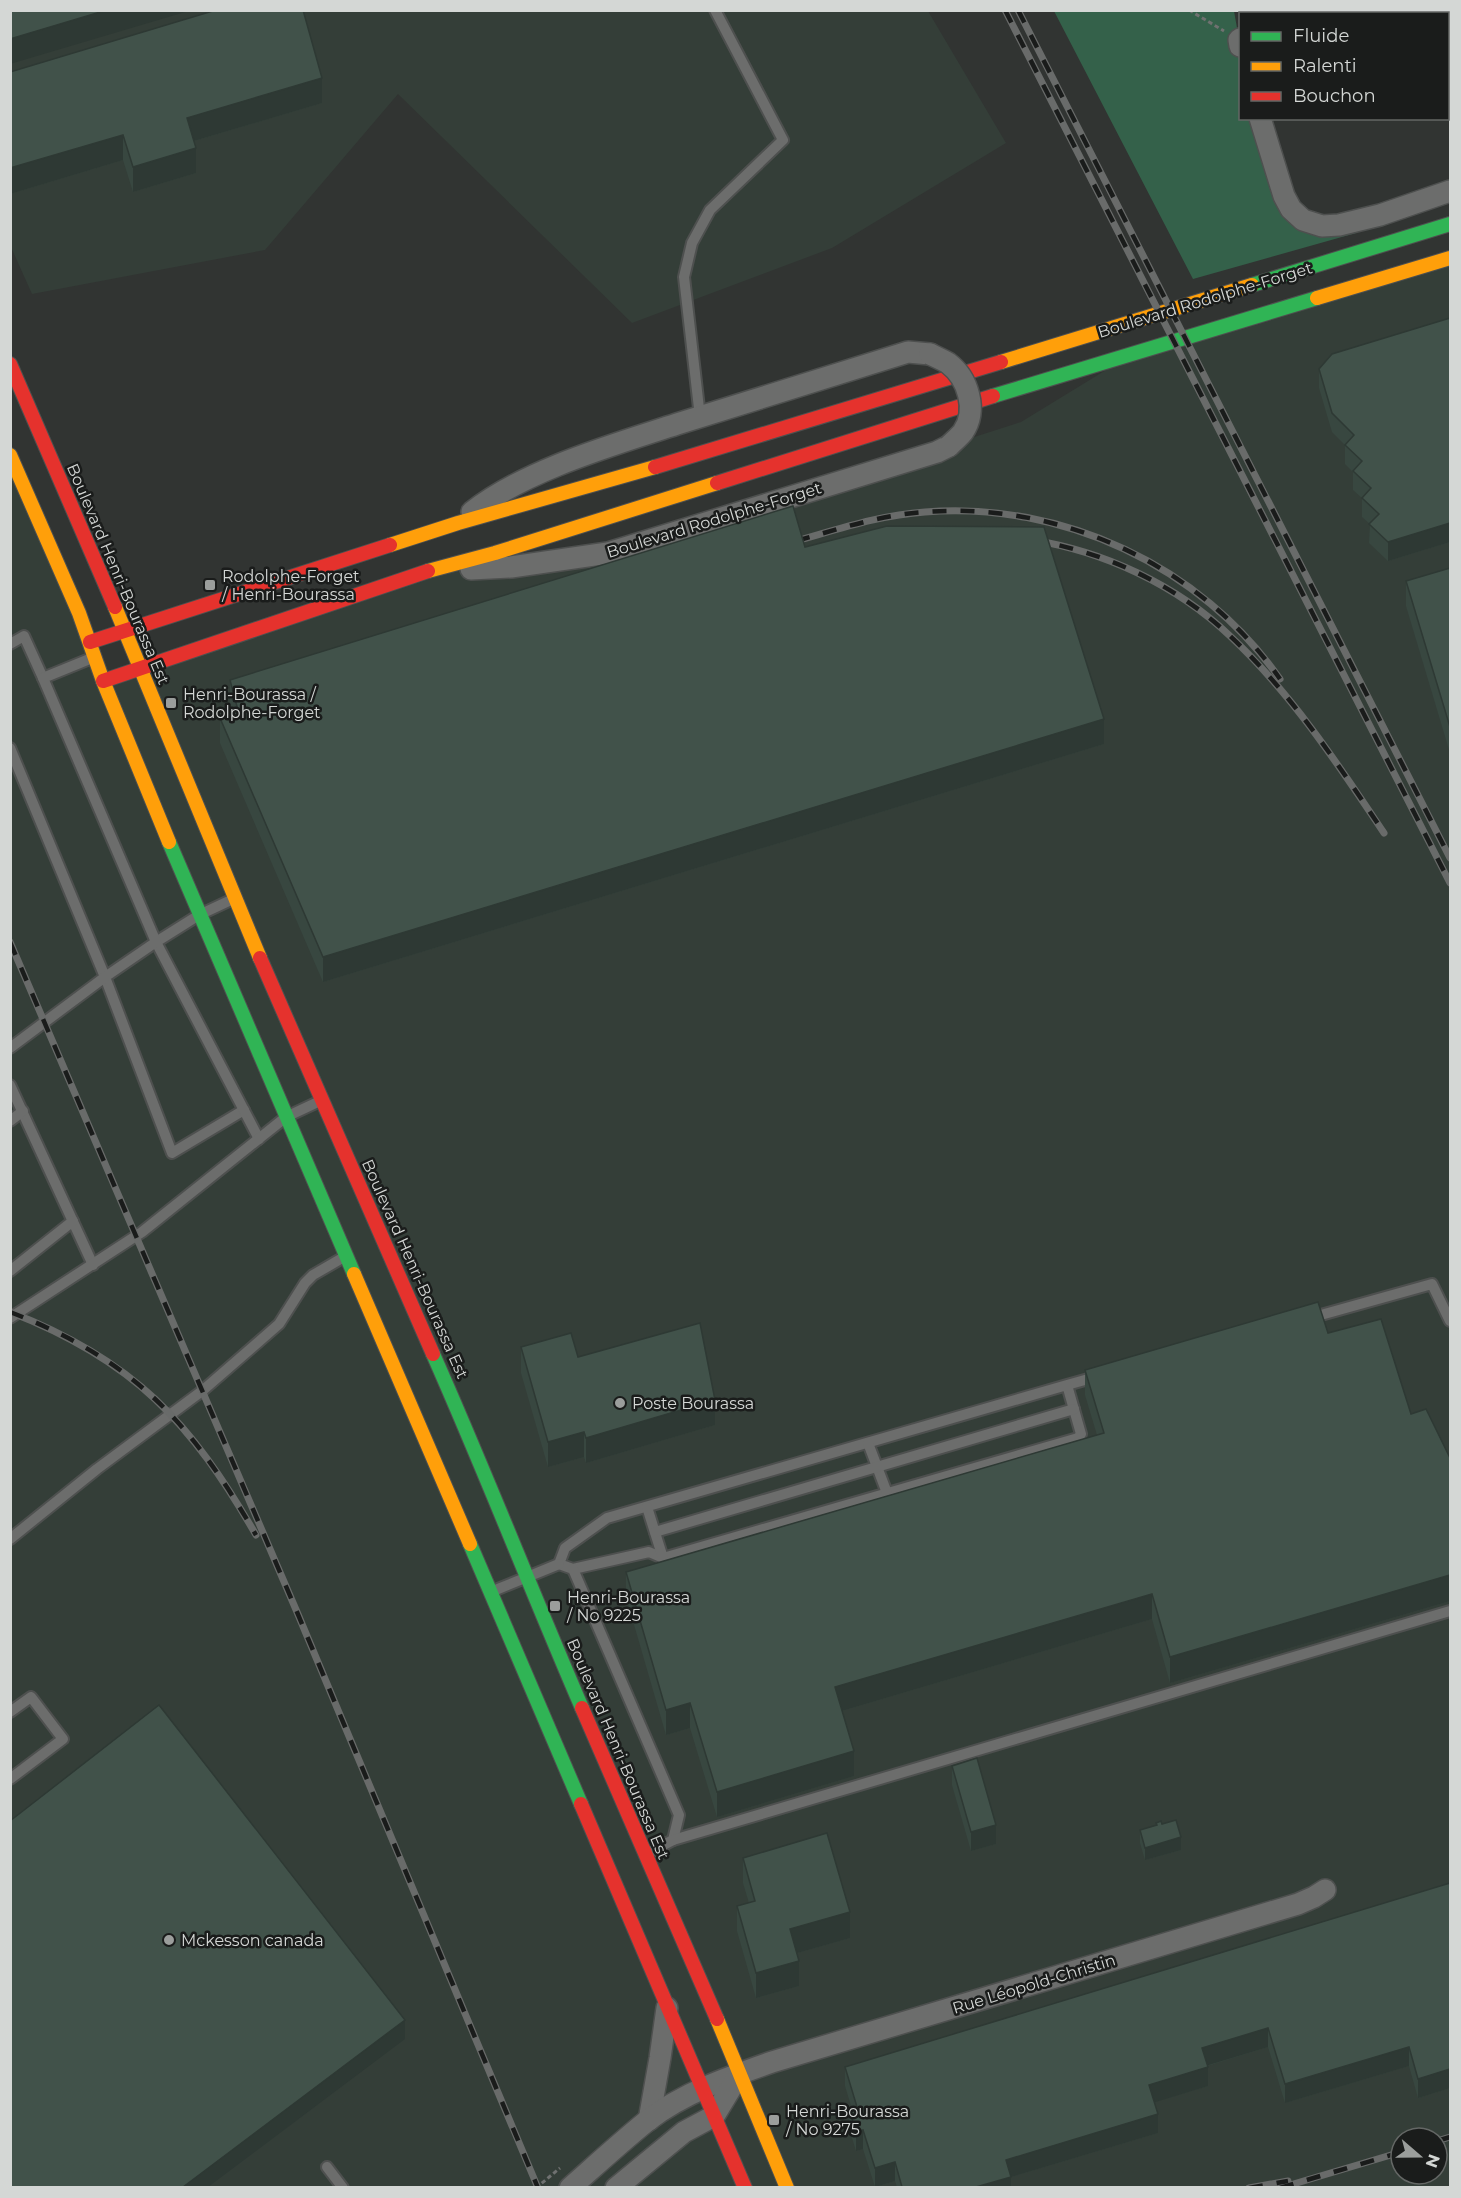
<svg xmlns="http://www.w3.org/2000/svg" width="1461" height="2198" viewBox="0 0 1461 2198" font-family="Montserrat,sans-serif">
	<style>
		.built { fill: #343e38; fill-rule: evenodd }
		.green { fill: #34614a }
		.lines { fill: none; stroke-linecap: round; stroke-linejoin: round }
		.lane-casing { stroke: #4e504f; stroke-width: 14 }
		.street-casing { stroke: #4e504f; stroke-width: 24 }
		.fast-casing { stroke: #4e504f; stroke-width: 16 }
		.slow-casing { stroke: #4e504f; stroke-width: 16 }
		.jam-casing { stroke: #4e504f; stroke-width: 16 }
		.path { stroke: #6f7170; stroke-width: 3; stroke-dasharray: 4.5 3; stroke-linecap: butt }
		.lane { stroke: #6c6d6c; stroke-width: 10 }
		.street { stroke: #6c6d6c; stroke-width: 21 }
		.fast { stroke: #30b455; stroke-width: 14 }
		.slow { stroke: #ff9f0a; stroke-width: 14 }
		.jam { stroke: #e5322d; stroke-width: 14 }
		.rail-casing { stroke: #696b6a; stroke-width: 7 }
		.rail { stroke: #1a1c1b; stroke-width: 4.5; stroke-dasharray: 14; stroke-linecap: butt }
		.street-bridge-casing { stroke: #4e504f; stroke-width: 24; stroke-linecap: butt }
		.street-bridge { stroke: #6c6d6c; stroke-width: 21 }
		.wall { fill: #384740 }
		.shaded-wall { fill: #2e3934 }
		.building { fill: #41524a; stroke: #2e3934; stroke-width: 1.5 }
		.poi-dot { fill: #9b9e9c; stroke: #1a1c1b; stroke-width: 2 }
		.labels { text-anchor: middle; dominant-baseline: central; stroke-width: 5; stroke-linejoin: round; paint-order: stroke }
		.street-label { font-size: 16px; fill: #d4d7d5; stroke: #1a1c1b }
		.poi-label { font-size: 16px; fill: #d4d7d5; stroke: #1a1c1b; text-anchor: start }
	</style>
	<rect width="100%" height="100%" fill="#313432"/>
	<g class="built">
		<polygon points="10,11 928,11 1006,143 832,248 632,323 398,94 265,250 32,294 11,247"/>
		<path d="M1450 251V2187H11L10 468 103 680 425 572 637 545 1021 422 1124 359ZM1401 2138H1437V2174H1401Z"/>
	</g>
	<polygon class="green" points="1054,11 1234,11 1240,45 1240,118 1262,119 1303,220 1354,219 1356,233 1193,279"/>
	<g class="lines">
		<g class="lane-casing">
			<g id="lane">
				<polyline points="700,417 684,277 692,243 710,210 783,140 715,10"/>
				<polyline points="10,644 24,636 43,678"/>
				<polyline points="10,748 105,977 172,1153 244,1110"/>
				<polyline points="231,900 199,915 156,942 259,1139"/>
				<polyline points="10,1048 105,977 156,942 43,678 92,658"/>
				<polyline points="10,1085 93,1265"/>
				<polyline points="10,1121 23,1111"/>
				<polyline points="10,1271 73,1221"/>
				<polyline points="10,1318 142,1232 286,1117 320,1101"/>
				<polyline points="1310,1318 1432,1284 1450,1321"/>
				<polyline points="1067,1385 1081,1434 1078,1438 663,1558 649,1552 573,1569 559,1564 565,1548 607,1518 1067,1385 1099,1376"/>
				<polyline points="868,1443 887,1493"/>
				<polyline points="647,1507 663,1558"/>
				<polyline points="655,1532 1074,1409"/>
				<polyline points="10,1539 97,1469 202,1391 279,1324 305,1283 313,1275 344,1257"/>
				<polyline points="573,1569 679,1815 673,1840 650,1852"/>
				<polyline points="493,1591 559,1564"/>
				<polyline points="10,1712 31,1697 63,1739 10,1779"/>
				<polyline points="673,1840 1450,1611"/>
				<polyline points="327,2167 343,2188"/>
			</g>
		</g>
		<g class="street-casing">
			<g id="street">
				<polyline points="1320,14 1330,10"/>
				<polyline points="1240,39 1239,40 1240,46"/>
				<polyline points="1260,118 1284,196 1291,209 1303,220 1322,226 1339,225 1380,215 1450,191"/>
				<path d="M472 512C525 470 613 445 677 424 754 400 831 376 908 352L930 354"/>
				<polyline points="471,569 511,567 608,553 937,452 949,446"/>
				<polyline points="649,2120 660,2058 667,2008"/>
				<path d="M570 2188C596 2165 621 2142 647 2121 683 2093 729 2077 772 2062L1298 1904 1314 1897 1325 1890"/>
				<polyline points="616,2188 684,2132 714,2116 740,2073"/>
			</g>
		</g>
		<g class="fast-casing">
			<g id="fast">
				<polyline points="1252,285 1450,224"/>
				<polyline points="993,396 1317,298"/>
				<polyline points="169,842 354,1274"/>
				<path d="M433 1354C485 1471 531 1590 582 1708"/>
				<polyline points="470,1544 581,1804"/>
			</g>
		</g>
		<g class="slow-casing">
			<g id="slow">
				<polyline points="1317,298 1450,258"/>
				<polyline points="1001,362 1252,285"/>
				<polyline points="10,455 79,613 103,681 169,842"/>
				<polyline points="390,545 458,523 655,467"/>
				<polyline points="428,571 495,553 717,483"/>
				<polyline points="115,607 260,958"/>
				<polyline points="354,1274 470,1544"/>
				<polyline points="717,2019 787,2188"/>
			</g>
		</g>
		<g class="jam-casing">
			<g id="jam">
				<polyline points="10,364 115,607"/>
				<polyline points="655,467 1001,362"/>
				<polyline points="717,483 993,396"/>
				<polyline points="90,642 390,545"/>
				<polyline points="103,681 428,571"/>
				<polyline points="260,958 433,1354"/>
				<polyline points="582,1708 717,2019"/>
				<polyline points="581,1804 745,2188"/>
			</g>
		</g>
		<g class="path">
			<polyline points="1189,10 1224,31"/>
			<polyline points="536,2188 560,2168"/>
		</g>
		<use href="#lane" class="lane"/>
		<use href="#street" class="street"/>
		<use href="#fast" class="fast"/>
		<use href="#slow" class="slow"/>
		<use href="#jam" class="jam"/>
		<g class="rail-casing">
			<g id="rail">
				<polyline points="1005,10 1450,883"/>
				<polyline points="1018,10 1450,858"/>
				<path d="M1032 540C1103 551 1177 585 1230 636 1291 693 1338 764 1384 833"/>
				<path d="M796 541C839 529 880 515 925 512 1062 501 1201 566 1280 679"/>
				<polyline points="10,942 297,1612 538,2188"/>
				<path d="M10 1312C134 1360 191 1422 256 1535"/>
				<polyline points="1437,2141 1450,2137"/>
				<polyline points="1249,2188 1288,2181"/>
				<polyline points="1280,2188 1401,2152"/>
			</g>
		</g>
		<use href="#rail" class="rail"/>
		<g class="street-bridge-casing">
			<path id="street-bridge" d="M930 354C936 357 943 360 948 363 968 378 978 410 963 432 959 437 954 441 949 446"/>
		</g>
		<use href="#street-bridge" class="street-bridge"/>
	</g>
	<g class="wall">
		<polygon points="10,72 322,103 194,141 196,173 133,192 123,160 10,194"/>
		<polygon points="1450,318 1450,542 1388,561 1369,543 1370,524 1362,517 1362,498 1353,490 1353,472 1345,464 1345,445 1332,432 1319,388 1319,369"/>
		<polygon points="1450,568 1450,753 1406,606 1406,581"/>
		<polygon points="230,680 1104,744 323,982 220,743 220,718 233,715 230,706"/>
		<polygon points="1328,1333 1411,1414 1450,1458 1450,1601 1170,1683 1152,1619 842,1711 854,1776 717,1817 690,1728 666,1735 626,1597 626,1572 1097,1435 1085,1395 1085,1370"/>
		<polygon points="521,1347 578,1357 715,1425 586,1463 584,1457 548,1467 521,1373"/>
		<polygon points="952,1766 996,1844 971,1851 952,1785"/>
		<polygon points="1156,1823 1181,1850 1145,1860 1140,1843 1140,1830 1156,1826"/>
		<polygon points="743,1858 850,1938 797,1953 799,1986 756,1998 737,1931 737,1906 749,1903 743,1883"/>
		<polygon points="1450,1883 1450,2088 1418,2098 1409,2066 1285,2103 1268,2047 1207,2066 1208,2086 1154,2102 1158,2133 1011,2177 1011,2187 897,2187 895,2181 875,2187 863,2149 856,2151 849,2128 849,2109 852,2109 845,2086 845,2067"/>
	</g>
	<g class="shaded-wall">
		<polygon points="107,10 192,10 10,64 10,39"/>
		<polygon points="322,78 322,103 187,143 187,118"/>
		<polygon points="123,135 123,160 10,194 10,168"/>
		<polygon points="196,148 196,173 133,192 133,167"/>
		<polygon points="1450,523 1450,542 1388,561 1388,542"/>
		<polygon points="1104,719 1104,744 323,982 323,957"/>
		<polygon points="715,1400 715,1425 586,1463 586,1438"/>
		<polygon points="584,1432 584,1457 548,1467 548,1442"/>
		<polygon points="1450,1575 1450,1601 1170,1683 1170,1657"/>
		<polygon points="1152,1594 1152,1619 835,1713 835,1687"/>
		<polygon points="690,1703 690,1728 666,1735 666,1710"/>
		<polygon points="854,1751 854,1776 717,1817 717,1792"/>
		<polygon points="996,1825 996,1844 971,1851 971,1832"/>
		<polygon points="1181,1837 1181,1850 1145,1860 1145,1848"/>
		<polygon points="850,1912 850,1938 790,1955 790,1929"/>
		<polygon points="799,1961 799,1986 756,1998 756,1973"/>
		<polygon points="405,2020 405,2039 208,2187 183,2187"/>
		<polygon points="1268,2028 1268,2047 1202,2067 1202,2048"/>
		<polygon points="1409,2047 1409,2066 1285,2103 1285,2084"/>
		<polygon points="1208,2067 1208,2086 1149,2104 1149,2085"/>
		<polygon points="1450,2069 1450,2088 1418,2098 1418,2079"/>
		<polygon points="1158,2114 1158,2133 1011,2177 1011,2187 976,2187 1006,2160"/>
		<polygon points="863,2130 863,2149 856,2151 856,2132"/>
		<polygon points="895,2162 895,2181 875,2187 875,2168"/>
	</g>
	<g class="building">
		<polygon points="10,10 107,10 10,39"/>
		<polygon points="216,10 303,10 322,78 187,118 196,148 133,167 123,135 10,168 10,72"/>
		<polygon points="1450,318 1450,523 1388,542 1369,524 1379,514 1362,498 1371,488 1353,471 1362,461 1345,445 1354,435 1332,413 1319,369 1332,354"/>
		<polygon points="793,506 805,547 887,526 1044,527 1104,719 323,957 220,718 239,714 230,680"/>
		<polygon points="1450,568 1450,727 1406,581"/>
		<polygon points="1318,1302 1328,1333 1381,1319 1411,1414 1426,1409 1450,1458 1450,1575 1170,1657 1152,1594 835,1687 854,1751 717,1792 690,1703 666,1710 626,1572 1104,1433 1085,1370"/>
		<polygon points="700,1323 715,1400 586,1438 584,1432 548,1442 521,1347 571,1333 578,1357"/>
		<polygon points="159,1705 405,2020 183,2187 10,2187 10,1821"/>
		<polygon points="977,1758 996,1825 971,1832 952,1766"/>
		<polygon points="1176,1820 1181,1837 1145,1848 1140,1830 1157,1825 1156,1823 1161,1821 1162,1824"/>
		<polygon points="827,1833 850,1912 790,1929 799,1961 756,1973 737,1906 755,1901 743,1858"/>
		<polygon points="1450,1883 1450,2069 1418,2079 1409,2047 1285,2084 1268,2028 1202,2048 1208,2067 1149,2085 1158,2114 1006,2160 1011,2177 976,2187 902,2187 895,2162 875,2168 863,2130 856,2132 849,2109 857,2107 845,2067"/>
	</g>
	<g class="poi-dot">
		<rect x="204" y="579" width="12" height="12" rx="3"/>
		<rect x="165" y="697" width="12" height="12" rx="3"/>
		<circle cx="620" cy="1403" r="6"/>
		<rect x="549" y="1600" width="12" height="12" rx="3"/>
		<circle cx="169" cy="1940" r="6"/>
		<rect x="768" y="2114" width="12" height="12" rx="3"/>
	</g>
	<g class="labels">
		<g class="street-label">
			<text transform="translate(1205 300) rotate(-17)">Boulevard Rodolphe-Forget</text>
			<text transform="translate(714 520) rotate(-17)">Boulevard Rodolphe-Forget</text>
			<text transform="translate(118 574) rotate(67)">Boulevard Henri-Bourassa Est</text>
			<text transform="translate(415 1269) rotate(66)">Boulevard Henri-Bourassa Est</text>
			<text transform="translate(618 1749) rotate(67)">Boulevard Henri-Bourassa Est</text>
			<text transform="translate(1034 1984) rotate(-17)">Rue Léopold-Christin</text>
		</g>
		<g class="poi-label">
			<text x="222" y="576">Rodolphe-Forget<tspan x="222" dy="18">/ Henri-Bourassa</tspan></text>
			<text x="183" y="694">Henri-Bourassa /<tspan x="183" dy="18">Rodolphe-Forget</tspan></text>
			<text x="632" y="1403">Poste Bourassa</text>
			<text x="567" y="1597">Henri-Bourassa<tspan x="567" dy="18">/ No 9225</tspan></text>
			<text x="181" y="1940">Mckesson canada</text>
			<text x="786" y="2111">Henri-Bourassa<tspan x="786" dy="18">/ No 9275</tspan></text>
		</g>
	</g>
	<rect width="1461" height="2198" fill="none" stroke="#d4d7d5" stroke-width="24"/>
	<rect x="1239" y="12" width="210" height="108" fill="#1a1c1b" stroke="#646765" stroke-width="1.5"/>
	<rect x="1251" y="32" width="30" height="9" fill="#30b455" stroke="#646765" stroke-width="1.5"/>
	<text x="1293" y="42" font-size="18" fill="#d4d7d5">Fluide</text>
	<rect x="1251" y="62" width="30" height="9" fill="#ff9f0a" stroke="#646765" stroke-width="1.5"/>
	<text x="1293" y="72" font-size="18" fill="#d4d7d5">Ralenti</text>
	<rect x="1251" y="92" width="30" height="9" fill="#e5322d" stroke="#646765" stroke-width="1.5"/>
	<text x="1293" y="102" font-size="18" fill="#d4d7d5">Bouchon</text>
	<g transform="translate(1419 2156) rotate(110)"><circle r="28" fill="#1a1c1b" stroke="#646765" stroke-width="1.5"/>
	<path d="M0-4.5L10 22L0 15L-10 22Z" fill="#9b9e9c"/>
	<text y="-9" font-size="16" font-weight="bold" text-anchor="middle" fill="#d4d7d5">N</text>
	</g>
</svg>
